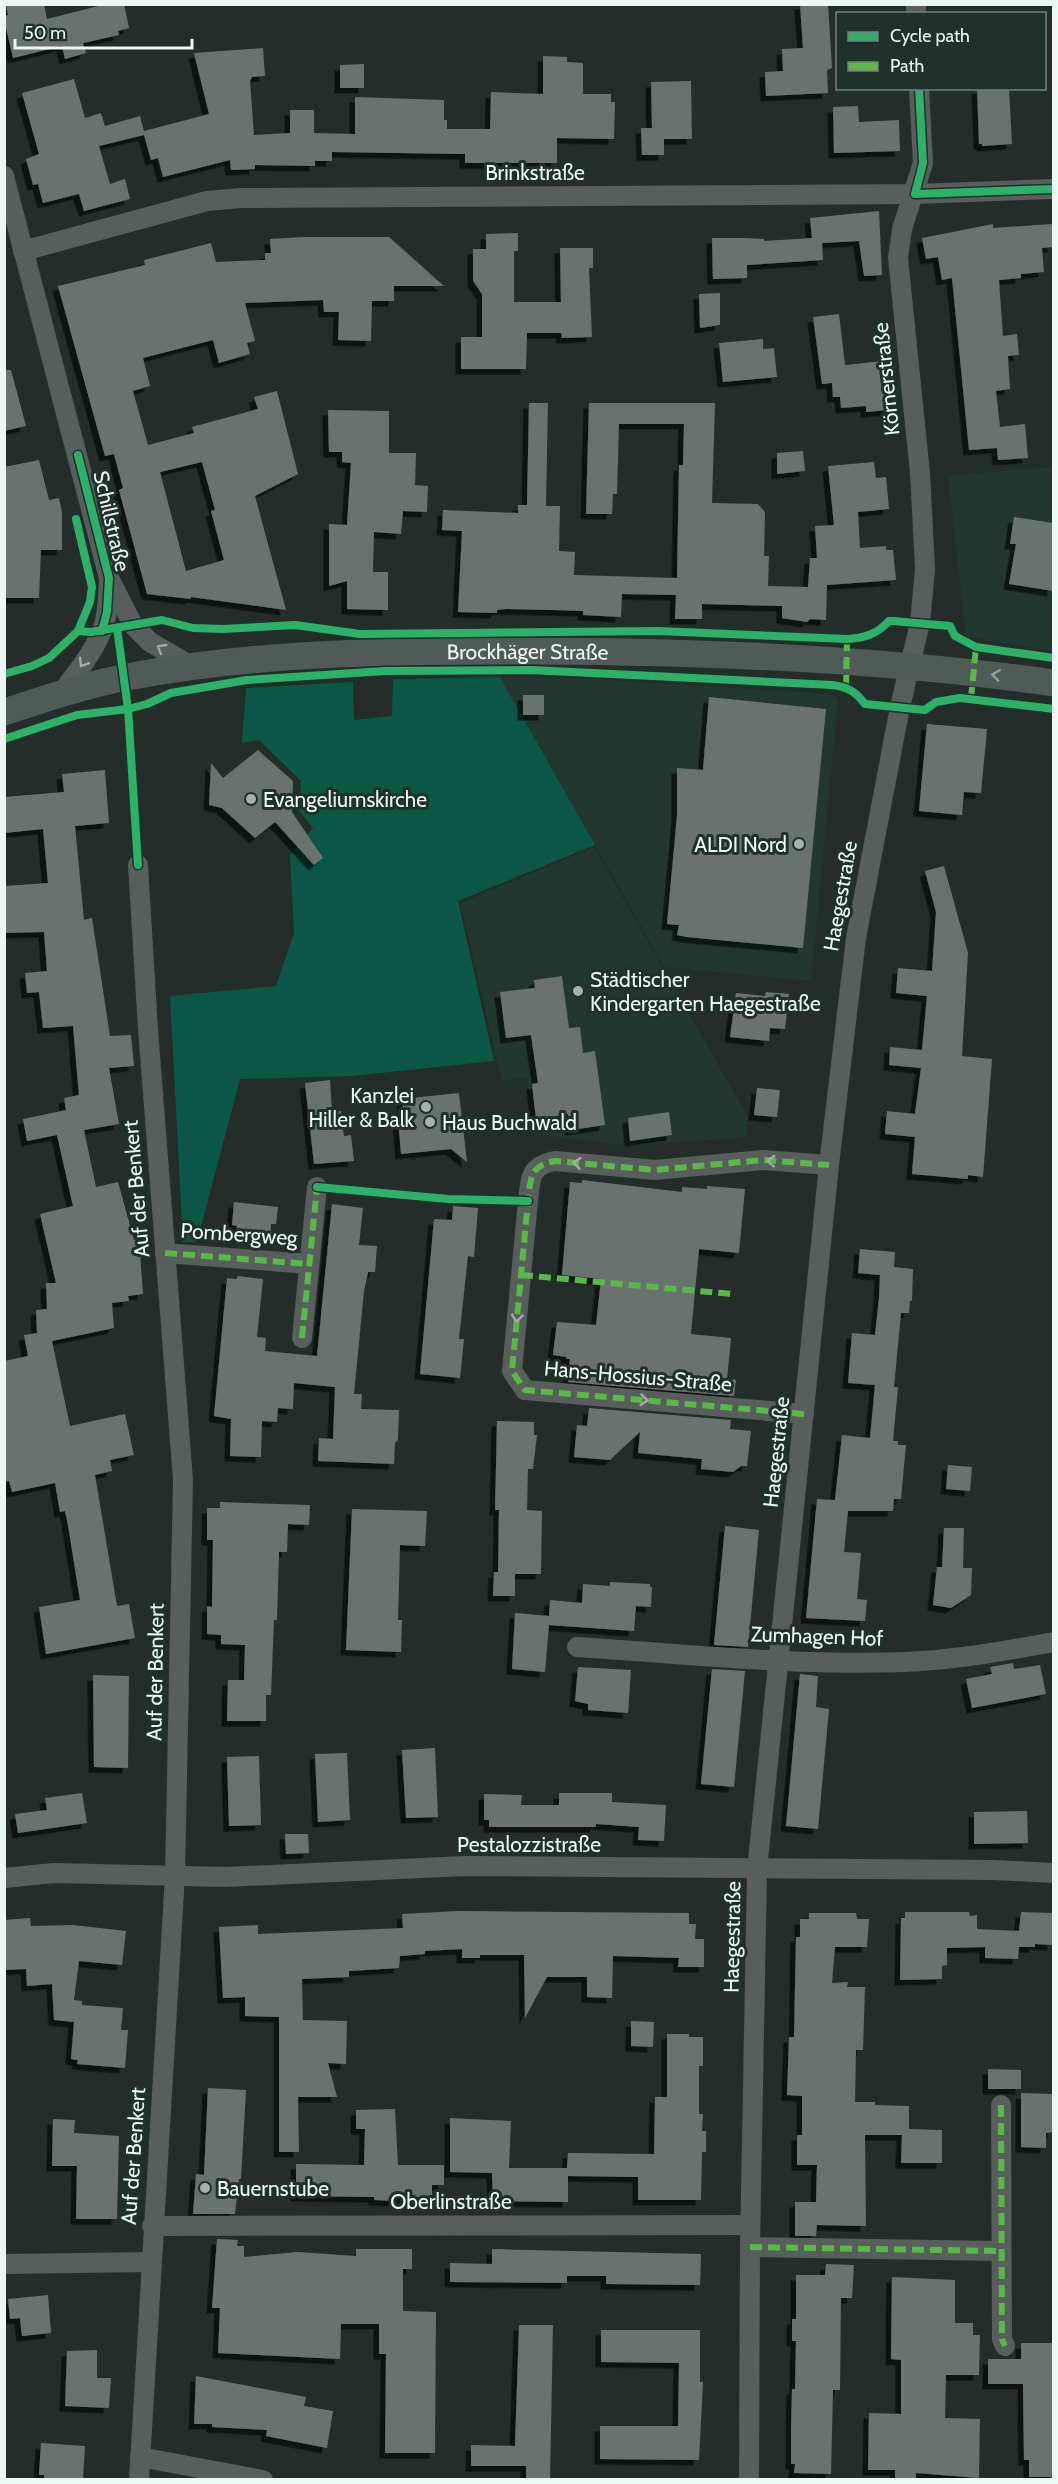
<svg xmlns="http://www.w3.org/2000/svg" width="1058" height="2484" viewBox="0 0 1058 2484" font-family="Cabin,sans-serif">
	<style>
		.built { fill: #213730 }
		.green { fill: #0a5746 }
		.building { fill: #6a726f; fill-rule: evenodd; filter: url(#shadow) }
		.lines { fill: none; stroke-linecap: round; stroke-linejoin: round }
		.street { stroke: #575e5c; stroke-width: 20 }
		.secondary { stroke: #505b57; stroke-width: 27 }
		.quiet { stroke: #58b947; stroke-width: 6; stroke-dasharray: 12 6; stroke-linecap: butt }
		.cycleway-casing { stroke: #20312b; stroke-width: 11 }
		.cycleway { stroke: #2db169; stroke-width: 8 }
		.oneway { stroke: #a2aba8 }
		.oneway2 { stroke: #97a29e }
		.poi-dot { fill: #a7b1ad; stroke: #20312b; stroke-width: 2 }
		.labels { text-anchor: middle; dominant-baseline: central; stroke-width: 6; stroke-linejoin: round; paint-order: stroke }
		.street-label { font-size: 21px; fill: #edf8f4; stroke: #20312b }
		.poi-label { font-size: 21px; fill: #edf8f4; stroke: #20312b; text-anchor: start }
	</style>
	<defs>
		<filter id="shadow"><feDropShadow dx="-5.5" dy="5.5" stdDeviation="0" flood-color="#0009"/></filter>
	</defs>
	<rect width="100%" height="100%" fill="#242d2a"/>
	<g class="built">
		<polygon points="1053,467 1053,651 966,637 948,475"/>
		<polygon points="500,677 592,679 830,694 835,696 838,701 811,981 664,967"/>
		<polygon points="594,847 747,1115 747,1137 631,1146 540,1135 534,1127 527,1078 502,1081 460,903"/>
	</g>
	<polygon class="green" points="500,677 595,845 458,901 494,1061 352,1076 240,1079 197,1242 183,1242 170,996 276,986 294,933 290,855 313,828 299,811 301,781 259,740 242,743 246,688 353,682 354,720 392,716 393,679"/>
	<g class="building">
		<polygon points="6,4 44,4 47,19 106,4 124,4 129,28 118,31 119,35 83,43 86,53 65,59 62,46 13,58 4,19 4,16 8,15"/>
		<polygon points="800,4 828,4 832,68 827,70 828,93 766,96 765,72 783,71 782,49 803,48"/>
		<polygon points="263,48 265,76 252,77 250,81 254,135 290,133 290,110 314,110 314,133 355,134 355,97 444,100 444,120 447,120 447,129 490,129 491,92 543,94 543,56 567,57 567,62 583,63 583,94 611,94 611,102 615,102 614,139 557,138 557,163 465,163 465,154 332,152 332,161 315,161 315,166 255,165 255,169 231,170 230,160 163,177 158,158 151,160 144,135 99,146 110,184 125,179 130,199 84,211 79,194 43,203 38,184 33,185 26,159 39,154 22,93 74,79 85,118 101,113 105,126 140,116 144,131 209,114 194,53"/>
		<polygon points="364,64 364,88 340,88 340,65"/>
		<polygon points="691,81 692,139 664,139 664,155 642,155 641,128 652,128 651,82"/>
		<polygon points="977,88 1009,88 1012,144 982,146 982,144 979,144"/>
		<polygon points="858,106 859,122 899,120 900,151 834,153 833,107"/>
		<polygon points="879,211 882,275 864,276 859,241 822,243 823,260 747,265 747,278 713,279 712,238 746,238 764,239 764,241 812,238 810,218"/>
		<polygon points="993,224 993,228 1052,224 1053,247 1042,248 1044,272 1021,274 1021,278 999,280 1003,336 1017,334 1019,355 1008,356 1010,389 996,391 1000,427 1025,424 1028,458 998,460 997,448 969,450 952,278 942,280 938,257 926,259 922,238"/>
		<polygon points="518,233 518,251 514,251 514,302 561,302 560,248 593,248 593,268 589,268 592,337 562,338 561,333 527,333 526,369 461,369 461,337 482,337 482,294 473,281 473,249 486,249 486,234"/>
		<path d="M303 237H389L444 286H394V301H372L371 341 338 340 339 312H324L323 300 245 303 255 341 247 343 250 354 219 363 213 340 143 358 150 386 133 391 148 445 194 433 192 427 258 409 254 397 277 391 298 474 255 496 286 610 191 597V599L147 594 119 490 123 488 114 454 105 456 58 286 145 265 144 260 211 243 216 262 265 260V253H271L270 239ZM202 462 215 510 211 511 224 560 186 571 160 472Z"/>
		<polygon points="720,293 720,325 700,328 699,294"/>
		<polygon points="839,314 845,365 883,361 888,410 866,412 866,406 841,408 840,397 833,397 832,383 822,384 813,317"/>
		<polygon points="763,339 763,349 774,348 777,377 723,382 719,343"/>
		<polygon points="4,370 11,370 26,426 4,431"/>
		<polygon points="529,403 548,403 546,506 560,506 559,551 575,552 574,575 677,578 679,465 683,465 684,424 619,424 617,494 613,494 612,514 586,514 589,403 715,403 712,503 758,504 765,512 764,556 769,556 768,586 808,587 810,558 817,558 815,526 834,525 828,466 874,462 876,478 886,477 889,509 858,512 860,548 886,546 886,550 893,550 896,580 827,585 826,620 810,619 807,622 782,618 782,606 702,604 702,619 675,619 676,595 622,594 621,617 583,615 583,611 553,610 506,609 497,610 497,613 458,612 462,531 442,530 443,510 518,513 518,505 527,505"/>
		<polygon points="328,410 389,411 389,453 416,453 415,485 428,486 427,512 403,511 401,534 374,532 373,572 388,572 388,610 347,609 347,581 329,586 329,524 347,525 351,463 342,462 342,452 329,452"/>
		<polygon points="803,451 805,471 777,474 777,453"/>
		<polygon points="39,460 49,500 59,498 62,512 62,550 41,550 39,598 4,598 4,467"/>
		<polygon points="1014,517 1053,523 1053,591 1009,584 1016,544 1010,544"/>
		<rect x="523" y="695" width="21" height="20"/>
		<polygon points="709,697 826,709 803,948 687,937 677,935 679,925 667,924 677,816 677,768 703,770"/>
		<polygon points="927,724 987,729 981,793 964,792 962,815 919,811"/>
		<polygon points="258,750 293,781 292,812 323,858 314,865 275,822 255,838 222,808 209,805 211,763 223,778"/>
		<polygon points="105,770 109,823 75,826 84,920 92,918 110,1036 131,1035 134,1066 109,1068 119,1124 84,1130 96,1187 118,1182 134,1240 139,1239 143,1294 128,1296 129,1301 112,1303 114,1328 52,1341 70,1426 125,1414 134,1455 110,1460 112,1471 95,1475 117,1606 129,1604 135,1638 46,1654 39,1607 80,1600 68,1525 65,1511 60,1512 55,1483 12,1492 9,1481 4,1482 4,1361 28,1356 24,1335 37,1333 36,1310 47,1309 46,1283 56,1283 40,1214 73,1206 57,1135 27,1141 23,1119 66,1110 64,1098 79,1095 73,1026 43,1028 39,992 27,993 25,973 47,971 44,932 4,933 4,886 48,883 43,829 4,833 4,797 64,792 62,774"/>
		<polygon points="944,866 968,953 962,1056 992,1059 983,1177 968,1175 968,1179 912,1174 915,1137 885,1134 887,1111 915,1114 921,1068 889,1065 890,1047 922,1050 927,996 896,993 898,968 932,971 936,912 925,871"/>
		<polygon points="562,976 569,1028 580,1027 583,1053 595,1051 605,1125 571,1130 568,1114 536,1119 532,1084 538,1083 531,1035 506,1038 500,992 535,988 534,980"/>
		<polygon points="766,992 789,994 785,1029 770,1028 769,1041 730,1037 736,993 765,996"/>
		<polygon points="330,1080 332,1112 341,1111 344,1136 351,1135 354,1161 314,1164 305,1083"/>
		<polygon points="757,1088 780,1090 777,1117 754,1115"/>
		<polygon points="459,1093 467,1162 451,1149 401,1154 398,1118 404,1117 402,1099"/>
		<polygon points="669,1112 672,1135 630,1141 628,1118"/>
		<polygon points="582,1180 682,1192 682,1187 707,1189 707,1186 745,1189 739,1253 699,1249 691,1334 731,1338 727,1379 736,1380 734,1396 568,1382 570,1359 566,1359 567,1357 553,1355 557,1322 596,1325 601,1279 562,1275 570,1182 582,1183"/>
		<polygon points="234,1202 278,1207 276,1224 271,1224 270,1240 236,1237 237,1226 232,1225"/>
		<polygon points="332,1204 363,1208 359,1245 377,1246 375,1272 368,1272 364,1291 354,1394 362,1394 361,1409 399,1410 398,1440 395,1443 394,1464 318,1461 319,1438 333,1439 335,1387 294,1383 293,1409 278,1408 277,1422 262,1421 261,1457 230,1456 231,1419 214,1416 227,1278 237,1279 237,1276 263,1279 257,1337 266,1338 265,1351 317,1356"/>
		<polygon points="453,1206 478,1208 474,1257 468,1256 459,1339 464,1339 460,1378 420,1374 434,1219 452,1220"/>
		<polygon points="860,1249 895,1252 894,1267 913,1269 912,1301 910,1300 909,1313 901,1313 894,1387 898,1387 893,1441 898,1441 898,1445 906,1445 901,1499 894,1499 893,1511 848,1511 844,1552 861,1553 857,1599 867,1600 865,1621 806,1618 817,1499 835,1500 842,1435 870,1438 875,1385 848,1383 852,1333 875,1335 879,1298 880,1275 858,1273"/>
		<polygon points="589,1408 731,1420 730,1429 751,1431 747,1466 741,1466 733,1472 701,1469 702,1459 638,1453 640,1432 610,1460 574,1457 577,1425 587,1426"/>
		<polygon points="497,1421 534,1422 534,1435 537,1435 533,1469 528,1469 527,1510 542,1511 541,1574 515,1574 515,1596 493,1596 494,1572 498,1572 499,1510 495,1510"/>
		<polygon points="948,1465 972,1467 970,1491 946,1489"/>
		<polygon points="220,1502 310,1505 309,1525 288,1524 287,1552 279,1552 277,1620 274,1620 271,1695 266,1695 266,1721 227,1721 228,1680 244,1680 245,1645 221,1644 221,1635 207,1634 207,1606 212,1607 213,1540 207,1540 207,1508 220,1508"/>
		<polygon points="352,1509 427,1511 425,1546 400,1545 398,1620 402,1620 401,1652 346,1650"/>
		<polygon points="725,1526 759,1530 748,1647 714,1645"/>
		<polygon points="944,1528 964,1528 963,1568 972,1568 971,1595 951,1608 933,1605 937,1567 942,1567"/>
		<polygon points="610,1582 650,1584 650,1587 652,1587 651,1607 636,1606 634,1631 549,1625 545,1672 512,1669 515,1613 549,1616 550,1600 582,1603 583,1584 610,1586"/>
		<polygon points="1013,1663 1014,1669 1040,1665 1046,1694 972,1708 966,1679 992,1674 990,1667"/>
		<polygon points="578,1667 631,1670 628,1713 588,1710 588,1704 575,1701"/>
		<polygon points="712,1669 745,1671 734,1787 701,1784"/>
		<polygon points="800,1674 818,1676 816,1707 829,1709 818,1829 786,1826"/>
		<polygon points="93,1675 129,1676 128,1768 94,1767"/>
		<polygon points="435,1748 438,1817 406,1818 402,1750"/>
		<polygon points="347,1753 350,1820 318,1822 315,1754"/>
		<polygon points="259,1756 261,1825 229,1826 227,1757"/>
		<polygon points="82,1793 87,1823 18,1833 15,1814 47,1810 45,1798"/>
		<polygon points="559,1793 612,1793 612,1802 666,1805 664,1841 638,1840 639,1827 596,1824 596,1827 489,1827 489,1820 484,1820 484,1794 522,1795 521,1805 559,1805"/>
		<polygon points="1027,1811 1028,1843 974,1844 974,1812"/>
		<polygon points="285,1834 308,1834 309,1853 286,1854"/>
		<polygon points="458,1911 689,1913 689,1924 696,1924 695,1939 704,1939 704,1967 678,1967 679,1958 613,1956 612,1998 587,1997 587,1977 547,1977 525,2018 524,1955 480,1955 480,1958 462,1958 462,1949 425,1951 425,1954 400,1956 399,1968 349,1971 349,1977 302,1979 303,2020 347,2021 346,2064 328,2063 337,2097 298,2097 299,2152 279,2152 279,2017 245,2016 245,1997 223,1998 219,1927 258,1925 258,1934 403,1928 402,1914"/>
		<polygon points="905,1912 969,1912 970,1916 977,1915 977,1929 1019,1931 1021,1912 1053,1913 1053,1945 1035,1944 1035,1947 1019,1947 1018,1959 985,1958 985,1947 947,1948 947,1965 942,1966 942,1979 900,1980 901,1918 905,1918"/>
		<polygon points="809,1913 856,1913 857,1919 869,1919 867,1947 835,1947 832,1983 848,1982 847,1987 865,1987 863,2050 856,2050 855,2102 875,2102 875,2105 909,2106 909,2129 942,2130 942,2163 901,2163 902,2135 865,2135 866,2226 817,2225 816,2236 795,2236 795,2202 816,2202 817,2165 797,2165 797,2135 802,2135 802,2096 787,2095 789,2037 794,2037 796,1937 800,1937 800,1919 809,1919"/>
		<polygon points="30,1918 31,1926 73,1925 126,1931 122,1965 79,1961 74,2000 82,2001 82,2005 123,2008 121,2030 128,2030 125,2068 77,2064 78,2060 71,2059 74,2022 54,2020 52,1984 27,1986 26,1969 4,1970 4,1920"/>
		<polygon points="631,2021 654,2022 653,2047 631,2046"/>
		<polygon points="667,2034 689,2034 689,2037 703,2037 703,2066 699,2066 699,2114 703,2114 702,2131 706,2131 706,2152 702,2152 701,2200 638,2200 638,2177 568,2176 568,2202 493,2201 492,2173 450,2172 450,2118 511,2121 509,2168 567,2168 568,2153 654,2154 655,2097 667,2097"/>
		<polygon points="988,2069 1021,2070 1021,2089 988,2089"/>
		<polygon points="208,2088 246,2090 241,2179 239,2179 235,2214 193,2214 196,2174 204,2175"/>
		<polygon points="1021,2093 1053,2094 1053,2132 1046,2133 1046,2148 1021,2147"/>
		<polygon points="395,2109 398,2165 444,2165 444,2185 432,2185 432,2197 396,2198 395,2201 374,2200 374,2197 296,2196 296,2164 364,2165 365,2129 356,2129 356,2110"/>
		<polygon points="53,2119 75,2120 74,2133 119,2136 117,2219 76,2219 77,2166 52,2166"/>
		<polygon points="217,2239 238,2240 237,2246 244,2246 244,2257 298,2252 356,2256 356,2249 412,2249 412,2269 403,2269 403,2311 436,2312 435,2453 385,2453 386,2354 379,2354 379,2324 341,2324 340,2359 218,2353 220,2308 212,2308"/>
		<polygon points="492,2249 701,2254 700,2285 606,2284 606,2276 567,2276 567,2283 450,2282 450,2263 492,2264"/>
		<polygon points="826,2264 854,2265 852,2298 841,2298 840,2390 833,2390 831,2474 794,2473 795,2464 791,2464 791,2433 792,2389 795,2389 796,2341 792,2341 792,2319 796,2319 796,2275 825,2275"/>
		<polygon points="892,2277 955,2280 955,2323 973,2323 973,2335 980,2335 979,2375 946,2375 945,2418 980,2419 979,2478 916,2473 916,2480 895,2480 895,2470 868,2470 869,2413 901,2414 901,2360 891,2359"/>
		<polygon points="48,2295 51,2333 22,2336 20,2318 10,2319 8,2299"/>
		<polygon points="519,2325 553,2325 550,2480 526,2480 526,2466 471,2466 471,2445 515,2446"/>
		<polygon points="601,2330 700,2330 700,2382 703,2382 699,2460 600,2459 600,2426 678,2426 679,2363 601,2362"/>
		<polygon points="1021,2343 1053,2343 1053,2477 1029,2477 1029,2460 1024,2460 1023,2384 988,2384 988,2359 1021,2359"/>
		<polygon points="97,2350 97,2378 111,2378 109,2408 65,2406 67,2351"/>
		<polygon points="196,2376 306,2397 304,2406 333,2411 327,2448 266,2436 267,2430 212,2427 212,2424 194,2424"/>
		<polygon points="41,2443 85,2446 83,2480 44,2480 44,2475 39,2475"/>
	</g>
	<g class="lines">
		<g class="street">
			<polyline points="916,4 916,14"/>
			<polyline points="4,176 109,578 133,625 150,642 191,666"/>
			<polyline points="23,251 207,201 241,198 915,194 1054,189"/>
			<path d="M61 693C76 674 92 654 102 631 108 616 108 597 109 580"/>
			<polyline points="138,865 148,1029 183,1480 175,1875 139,2480"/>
			<polyline points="165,1253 309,1264"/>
			<polyline points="302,1338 317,1187"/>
			<path d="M804 1414 525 1390 512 1371 528 1201C531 1178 529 1166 555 1161L655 1170 763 1160 829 1165"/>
			<path d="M577 1647C686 1654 795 1666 905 1662 955 1660 1005 1651 1054 1642"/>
			<polyline points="4,1878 54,1873 225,1877 465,1866 994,1870 1054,1873"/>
			<polyline points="1001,2105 1002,2339 1005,2346"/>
			<polyline points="152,2226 750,2225"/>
			<polyline points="750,2247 1000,2251"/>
			<polyline points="4,2264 151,2262"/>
			<polyline points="140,2457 263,2480"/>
			<polyline points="749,2480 750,2247 757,1870 829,1165 856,938 900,707 920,623 925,569 920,473 898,258 902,229 923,163 919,88"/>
		</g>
		<path class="secondary" id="s1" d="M4 712C45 699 85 685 127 677 262 651 403 651 540 651 711 652 884 659 1054 683"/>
		<g class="quiet">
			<polyline points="846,687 847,639"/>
			<polyline points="971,699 976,647"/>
			<polyline points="165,1253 309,1264"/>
			<polyline points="521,1275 732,1294"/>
			<polyline points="302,1338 317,1187 321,1188"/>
			<path d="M804 1414 525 1390 512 1371 528 1201C531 1178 529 1166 555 1161L655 1170 763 1160 829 1165"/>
			<polyline points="1001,2105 1002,2339 1005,2346"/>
			<polyline points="750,2247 1000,2251"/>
		</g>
		<g class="cycleway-casing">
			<g id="cycleway">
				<polyline points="919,88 923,163 915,194 1054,189"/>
				<polyline points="78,455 109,578 107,612 102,631"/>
				<polyline points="76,519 92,587 90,602 78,631"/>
				<polyline points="117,628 128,709 138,865"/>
				<path d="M4 674 32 666 49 658 78 631 91 632 162 620 193 628 223 629 295 625 360 634 658 631 847 639C865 638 877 634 889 621H893L950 626 955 636 976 647 1054 658"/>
				<path d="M4 739 77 715 128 709 147 704 171 693 247 680 385 671 531 670 832 685C848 687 856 692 865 704L925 710 936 702 960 698 1054 709"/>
				<polyline points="317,1187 448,1199 528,1201"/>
			</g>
		</g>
		<use href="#cycleway" class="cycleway"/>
	</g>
	<defs><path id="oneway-chevron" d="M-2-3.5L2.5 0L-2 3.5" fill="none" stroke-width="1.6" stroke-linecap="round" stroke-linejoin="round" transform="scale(1.5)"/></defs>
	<g class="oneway">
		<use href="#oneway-chevron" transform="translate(161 648) rotate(-149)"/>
		<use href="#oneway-chevron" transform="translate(83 663) rotate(121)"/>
		<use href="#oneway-chevron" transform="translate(771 1161) rotate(-177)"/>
		<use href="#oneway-chevron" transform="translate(577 1163) rotate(-174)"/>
		<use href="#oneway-chevron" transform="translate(517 1318) rotate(95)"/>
		<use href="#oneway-chevron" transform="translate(644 1400) rotate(5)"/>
	</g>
	<use class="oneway2" href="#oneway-chevron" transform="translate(996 675) rotate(-172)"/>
	<g class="poi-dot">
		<circle cx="251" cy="799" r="6"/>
		<circle cx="799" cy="844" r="6"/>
		<circle cx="578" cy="991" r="6"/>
		<circle cx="426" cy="1107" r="6"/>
		<circle cx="430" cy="1122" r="6"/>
		<circle cx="205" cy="2188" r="6"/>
	</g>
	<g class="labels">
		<g class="street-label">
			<text x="535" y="172">Brinkstraße</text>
			<text transform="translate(886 379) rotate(-96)">Körnerstraße</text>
			<text transform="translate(112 521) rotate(77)">Schillstraße</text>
			<text stroke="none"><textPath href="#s1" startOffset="530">Brockhäger Straße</textPath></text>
			<text transform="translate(840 896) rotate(-80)">Haegestraße</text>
			<text transform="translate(136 1189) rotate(-95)">Auf der Benkert</text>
			<text transform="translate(239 1234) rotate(4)">Pombergweg</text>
			<text transform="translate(638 1376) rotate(5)">Hans-Hossius-Straße</text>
			<text transform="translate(776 1452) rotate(-84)">Haegestraße</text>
			<text transform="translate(817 1636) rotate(2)">Zumhagen Hof</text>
			<text transform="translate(155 1672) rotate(-89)">Auf der Benkert</text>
			<text x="529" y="1844">Pestalozzistraße</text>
			<text transform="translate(732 1937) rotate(-89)">Haegestraße</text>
			<text transform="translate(133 2156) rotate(-86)">Auf der Benkert</text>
			<text x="451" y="2201">Oberlinstraße</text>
		</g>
		<g class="poi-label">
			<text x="263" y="799">Evangeliumskirche</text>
			<text x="787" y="844" text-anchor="end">ALDI Nord</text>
			<text x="590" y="979">Städtischer<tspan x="590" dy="24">Kindergarten Haegestraße</tspan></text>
			<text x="414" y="1095" text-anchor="end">Kanzlei<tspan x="414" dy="24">Hiller &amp; Balk</tspan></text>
			<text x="442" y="1122">Haus Buchwald</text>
			<text x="217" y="2188">Bauernstube</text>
		</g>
	</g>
	<rect width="1058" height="2484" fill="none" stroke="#edf8f4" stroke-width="12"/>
	<rect x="836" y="12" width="210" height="78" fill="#20312b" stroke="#72817b" stroke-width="1.5"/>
	<rect x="848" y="32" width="30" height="9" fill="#2db169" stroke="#72817b" stroke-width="1.5"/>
	<text x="890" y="42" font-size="18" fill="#edf8f4">Cycle path</text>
	<rect x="848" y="62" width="30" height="9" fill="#58b947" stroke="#72817b" stroke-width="1.5"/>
	<text x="890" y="72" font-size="18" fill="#edf8f4">Path</text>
	<path d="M15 39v9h177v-9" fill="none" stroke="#edf8f4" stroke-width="3"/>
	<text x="24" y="39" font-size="18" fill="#edf8f4" stroke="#20312b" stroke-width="4.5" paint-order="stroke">50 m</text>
</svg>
